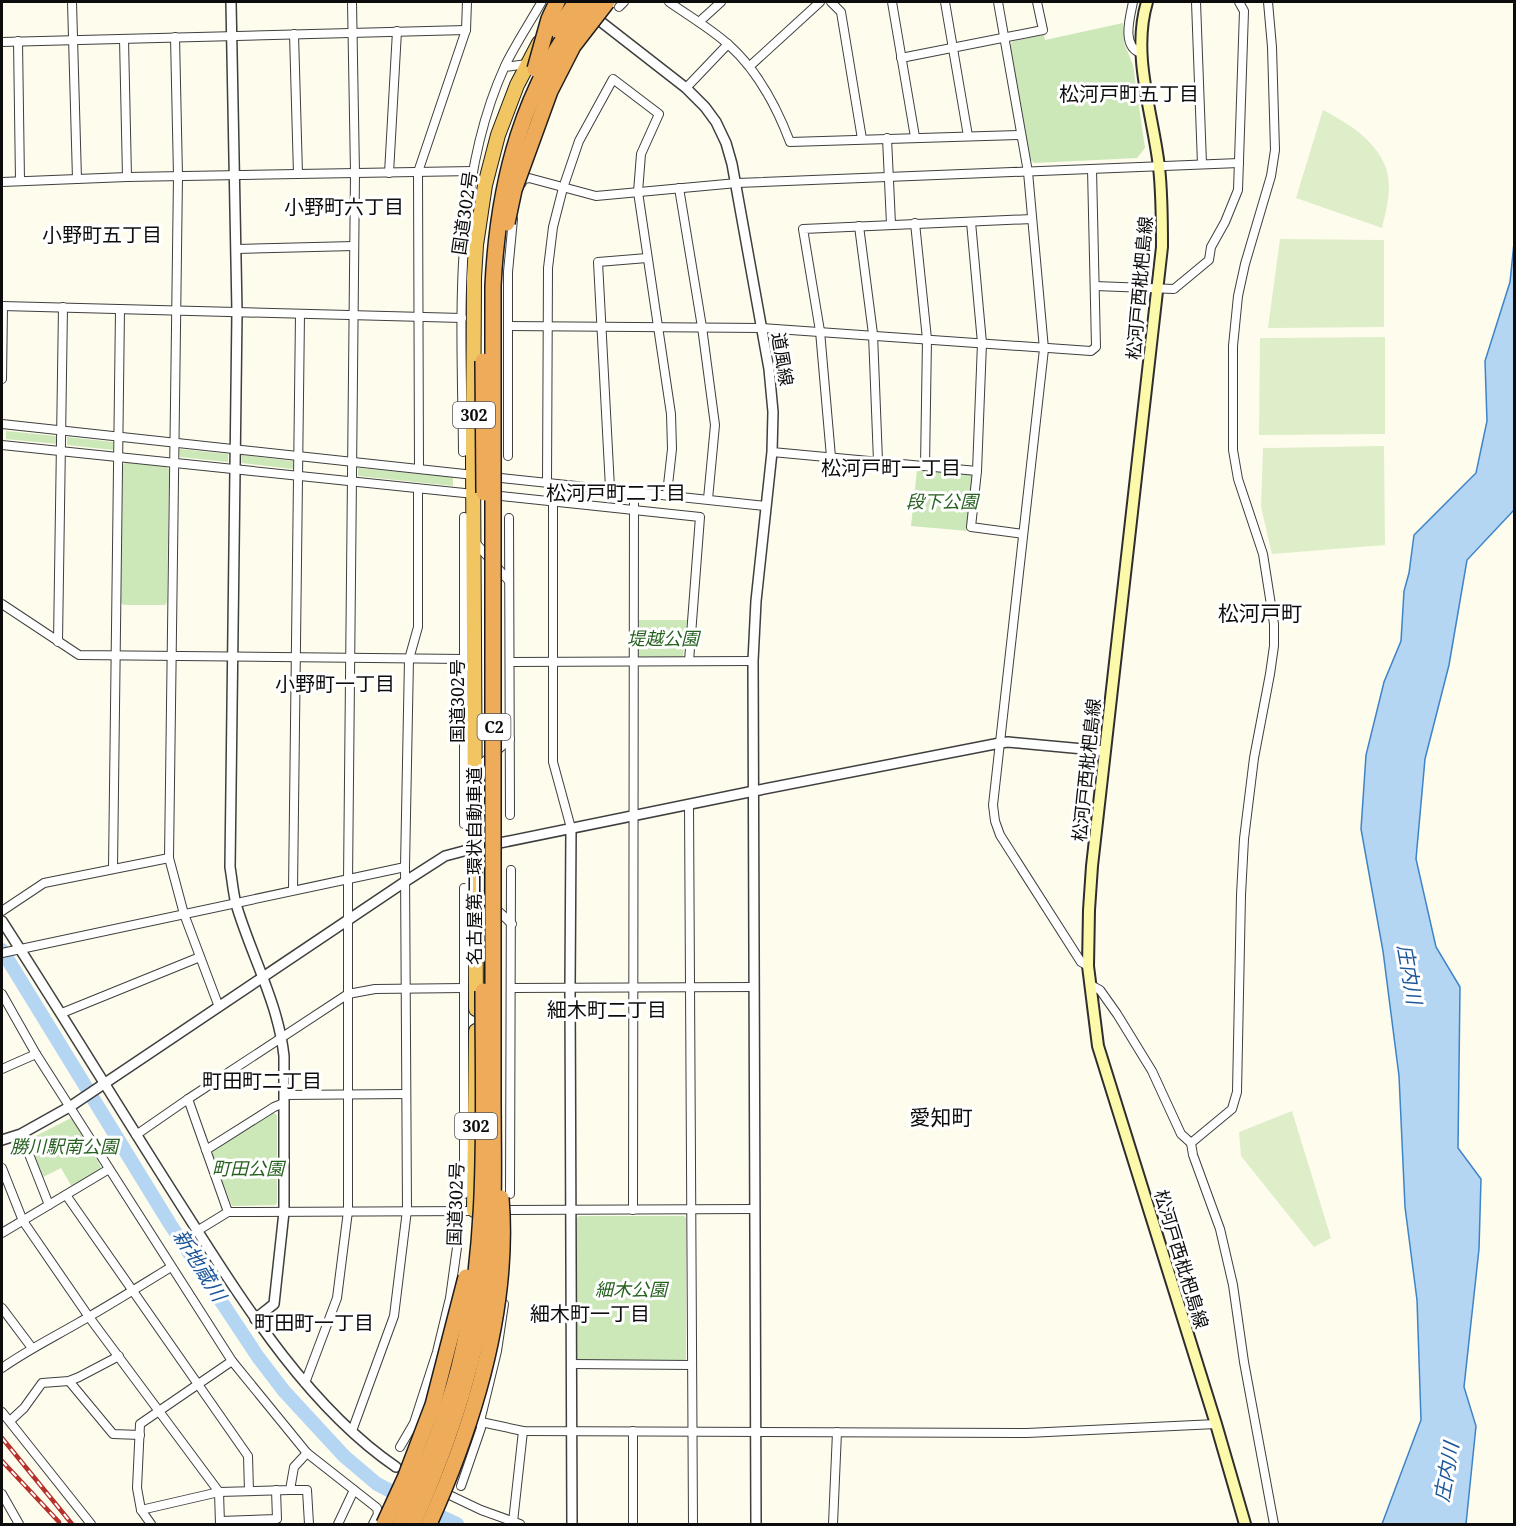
<svg xmlns="http://www.w3.org/2000/svg" width="1516" height="1526" viewBox="0 0 1516 1526" font-family="'Noto Serif','Noto Sans JP',serif">
	<style>
		.green { fill: #cce7b8 }
		.pitch { fill: #deeec9 }
		.water { fill: #b4d6f3; stroke: #3e84c7; stroke-width: 1.5 }
		.lines { fill: none; stroke-linecap: round; stroke-linejoin: round }
		.river { stroke: #b4d6f3; stroke-width: 14 }
		.minor-casing { stroke: #3f3f3f; stroke-width: 10 }
		.tertiary-casing { stroke: #3f3f3f; stroke-width: 12 }
		.secondary-casing { stroke: #2e2e2e; stroke-width: 14 }
		.trunk-casing { stroke: #1d1d1d; stroke-width: 16 }
		.minor { stroke: #fff; stroke-width: 8 }
		.tertiary { stroke: #fff; stroke-width: 9 }
		.secondary { stroke: #fcfaaa; stroke-width: 10 }
		.trunk { stroke: #f0c562; stroke-width: 14 }
		.rail-casing { stroke: #b6312b; stroke-width: 4.5 }
		.rail { stroke: #fff; stroke-width: 2; stroke-dasharray: 7; stroke-linecap: butt }
		.motorway-bridge-casing { stroke: #1d1d1d; stroke-width: 18; stroke-linecap: butt }
		.motorway-bridge { stroke: #eeac5b; stroke-width: 15 }
		.labels { text-anchor: middle; dominant-baseline: central; stroke-width: 6; stroke-linejoin: round; paint-order: stroke }
		.shield { fill: #fff; stroke: #555; stroke-width: 1.5 }
		.shield-label { font-size: 16px; font-weight: bold; fill: #0c0c0c }
		.street-label { font-size: 18px; fill: #0c0c0c; stroke: #fff }
		.park-label { font-size: 18px; font-style: italic; fill: #276120; stroke: #fff }
		.neighbourhood-label { font-size: 20px; fill: #0c0c0c; stroke: #fff }
		.water-label { font-size: 20px; font-style: italic; fill: #1b5699; stroke: #fff }
		.quarter-label { font-size: 21px; fill: #0c0c0c; stroke: #fff }
	</style>
	<rect width="100%" height="100%" fill="#fefced"/>
	<g class="green">
		<polygon points="1123,23 1124,43 1133,65 1145,148 1137,158 1034,163 1030,159 1010,45 1013,41 1044,35 1045,40"/>
		<polygon points="6,431 56,436 57,444 6,439"/>
		<polygon points="67,437 113,442 113,450 67,445"/>
		<polygon points="179,449 228,454 228,462 180,457"/>
		<polygon points="242,455 293,461 293,469 242,463"/>
		<polygon points="126,462 166,467 169,469 167,602 165,605 124,605 121,603 123,465"/>
		<polygon points="358,468 453,477 453,486 358,476"/>
		<polygon points="917,470 971,475 973,478 968,531 911,526"/>
		<polygon points="639,620 687,620 683,657 638,657"/>
		<polygon points="272,1112 277,1115 277,1203 275,1205 232,1206 212,1155 213,1151"/>
		<polygon points="73,1117 102,1169 72,1187 61,1168 43,1177 28,1140"/>
		<polygon points="579,1216 684,1216 686,1218 686,1359 683,1361 576,1360 577,1218"/>
	</g>
	<g class="pitch">
		<path d="M1323 110C1353 126 1389 148 1389 187 1389 200 1385 215 1382 228L1296 198Z"/>
		<polygon points="1280,239 1384,240 1384,327 1268,328"/>
		<polygon points="1385,337 1385,434 1259,435 1260,338"/>
		<polygon points="1384,446 1385,545 1272,554 1261,507 1263,448"/>
		<polygon points="1292,1111 1331,1238 1314,1247 1241,1156 1239,1132"/>
	</g>
	<polygon class="water" points="1514,243 1514,510 1467,560 1449,665 1425,759 1416,859 1436,947 1460,987 1458,1148 1481,1179 1479,1249 1464,1387 1476,1426 1466,1524 1382,1524 1421,1420 1417,1300 1405,1207 1399,1076 1383,951 1361,829 1366,755 1384,682 1401,641 1404,591 1409,573 1414,535 1476,473 1487,421 1485,361 1510,282"/>
	<g class="lines">
		<g class="river">
			<polyline points="2,950 170,1224 258,1357 284,1391 344,1456 377,1484 406,1499"/>
			<polyline points="425,1509 457,1524"/>
		</g>
		<g class="minor-casing">
			<g id="minor">
				<polyline points="72,2 77,179"/>
				<path d="M669 2C689 16 710 28 729 45 758 71 776 105 790 142L1021 135"/>
				<polyline points="831,2 841,12 862,139"/>
				<polyline points="892,2 915,137"/>
				<polyline points="945,2 968,136"/>
				<polyline points="998,2 1028,172 1044,349 993,805 995,821 1000,835 1081,962 1088,966"/>
				<path d="M1133 2C1130 17 1121 47 1141 53"/>
				<polyline points="1196,2 1202,164"/>
				<polyline points="1268,2 1272,47 1275,150 1271,176 1245,264 1238,296 1233,346 1233,450 1238,479 1263,554 1274,624 1274,646 1270,674 1254,758 1244,839 1241,895 1237,1092 1232,1109 1191,1143 1193,1155 1220,1229 1233,1285 1244,1362 1274,1524"/>
				<polyline points="619,7 624,2"/>
				<polyline points="699,22 721,2"/>
				<polyline points="294,34 298,174"/>
				<polyline points="175,37 178,176 169,858 184,914 219,1007"/>
				<polyline points="124,39 127,177"/>
				<polyline points="18,41 20,181"/>
				<polyline points="2,42 466,30"/>
				<polyline points="901,58 1043,30 1037,2"/>
				<polyline points="750,66 820,2"/>
				<polyline points="505,67 527,64"/>
				<polyline points="686,88 728,44"/>
				<polyline points="887,138 891,224"/>
				<polyline points="389,173 397,31"/>
				<polyline points="2,182 127,177 473,171"/>
				<polyline points="521,184 524,179 529,178 596,196 737,183 1239,163"/>
				<polyline points="679,188 702,327 715,425 708,499"/>
				<polyline points="971,222 982,343 977,471 971,527 1023,534"/>
				<polyline points="915,223 927,339 925,466"/>
				<polyline points="859,226 873,334 878,461"/>
				<polyline points="236,249 354,246"/>
				<polyline points="1095,286 1174,289 1209,260 1211,247 1225,222 1238,190 1244,11 1239,2"/>
				<polyline points="2,306 462,318"/>
				<polyline points="509,326 761,328 1091,351 1096,347 1092,169"/>
				<polyline points="2,379 3,306"/>
				<polyline points="2,424 474,475"/>
				<polyline points="2,445 474,494"/>
				<path d="M463 452C462 326 451 184 505 66 515 45 529 24 541 3"/>
				<polyline points="772,452 977,471"/>
				<polyline points="508,456 508,272 513,219"/>
				<polyline points="831,457 820,331 803,229 1032,219"/>
				<polyline points="419,468 418,172 466,30 467,2"/>
				<polyline points="492,477 765,506"/>
				<polyline points="547,482 548,268 553,227 563,188 579,141 613,79 659,114 641,154 638,192 671,414 672,449 667,494"/>
				<polyline points="610,488 598,262 647,258"/>
				<polyline points="492,495 700,517 689,661"/>
				<polyline points="553,501 553,762 571,828"/>
				<polyline points="464,517 464,824"/>
				<polyline points="509,518 510,815"/>
				<polyline points="474,541 509,581"/>
				<polyline points="2,604 79,655 464,659"/>
				<polyline points="58,642 63,307"/>
				<polyline points="510,662 753,661"/>
				<polyline points="475,770 510,739"/>
				<polyline points="689,805 693,1524"/>
				<polyline points="113,868 120,309"/>
				<polyline points="293,890 300,314"/>
				<polyline points="476,890 512,924"/>
				<polyline points="2,911 44,883 169,858"/>
				<polyline points="2,953 405,867"/>
				<polyline points="1091,985 1100,990 1117,1014 1152,1071 1181,1134 1191,1143"/>
				<polyline points="512,988 754,987"/>
				<polyline points="2,994 36,1054 232,1361 307,1453 377,1508 378,1514 373,1524"/>
				<polyline points="62,1013 200,957"/>
				<polyline points="2,1069 36,1054"/>
				<polyline points="284,1095 406,1094"/>
				<polyline points="188,1099 228,1212"/>
				<polyline points="21,1134 49,1205"/>
				<polyline points="136,1135 188,1099 348,994 375,989 464,988"/>
				<polyline points="206,1150 274,1107 284,1103"/>
				<polyline points="2,1168 23,1221 89,1317 219,1492 220,1524"/>
				<polyline points="464,1194 464,888"/>
				<polyline points="510,1194 511,870"/>
				<polyline points="66,1195 248,1456 249,1491"/>
				<polyline points="499,1210 754,1209"/>
				<polyline points="633,1210 634,491"/>
				<polyline points="197,1231 228,1212 475,1211"/>
				<polyline points="2,1233 109,1169"/>
				<polyline points="2,1308 32,1348"/>
				<polyline points="571,1364 692,1365"/>
				<path d="M2 1368C26 1351 52 1338 78 1323 110 1305 140 1286 171 1267"/>
				<polyline points="69,1381 113,1434 140,1435"/>
				<polyline points="305,1383 337,1298 348,1211 348,880 355,173 352,2"/>
				<polyline points="2,1412 91,1524"/>
				<polyline points="10,1421 24,1408 42,1383 69,1381 79,1377 119,1356"/>
				<polyline points="481,1422 523,1431 1027,1433 1216,1424"/>
				<polyline points="352,1431 394,1316 407,1210 405,867 409,659 418,627 418,489"/>
				<polyline points="400,1447 414,1423 437,1352 450,1298 459,1233"/>
				<polyline points="461,1486 481,1428 481,1417 497,1351 504,1304"/>
				<polyline points="290,1490 307,1490 309,1524"/>
				<polyline points="441,1491 481,1510 520,1524"/>
				<polyline points="2,1494 19,1524"/>
				<polyline points="141,1510 219,1492 290,1490 294,1467 307,1453"/>
				<polyline points="220,1521 277,1519 276,1490"/>
				<polyline points="513,1522 523,1431"/>
				<polyline points="151,1524 141,1510 137,1488 140,1424 232,1361"/>
				<polyline points="338,1524 354,1490"/>
				<polyline points="633,1524 633,1431"/>
				<polyline points="833,1524 837,1432"/>
			</g>
		</g>
		<g class="tertiary-casing">
			<g id="tertiary">
				<path d="M231 2 237 312 230 867C232 879 233 892 236 904 251 955 278 1002 284 1056V1212L274 1304 255 1319"/>
				<polyline points="591,14 686,88 705,107 716,122 726,143 732,164 769,369 773,412 772,452 756,601 753,661 756,1524"/>
				<polyline points="571,828 570,988 572,1524"/>
				<path d="M2 921C62 1014 119 1108 179 1202 238 1294 304 1404 396 1467"/>
				<polyline points="2,1140 21,1134 71,1106 406,881 445,856 475,848 754,791 1000,743 1008,742 1105,751"/>
			</g>
		</g>
		<g class="secondary-casing">
			<path id="secondary" d="M1147 2C1131 55 1153 114 1159 167 1162 194 1162 220 1162 247L1092 866 1089 910 1088 966 1098 1046 1216 1424 1245 1524"/>
		</g>
		<g class="trunk-casing">
			<g id="trunk">
				<polyline points="476,1009 473,459 474,278 476,245 485,185 498,135 517,85 539,43"/>
				<polyline points="474,1210 476,1031"/>
			</g>
		</g>
		<use href="#minor" class="minor"/>
		<use href="#tertiary" class="tertiary"/>
		<use href="#secondary" class="secondary"/>
		<use href="#trunk" class="trunk"/>
		<g class="rail-casing">
			<g id="rail">
				<polyline points="2,1438 72,1524"/>
				<polyline points="2,1461 59,1522"/>
			</g>
		</g>
		<use href="#rail" class="rail"/>
		<g class="motorway-bridge-casing">
			<g id="motorway-bridge">
				<polyline points="557,30 576,2"/>
				<polyline points="535,69 549,19 557,2"/>
				<polyline points="507,223 514,190 550,91 573,46 607,2"/>
				<polyline points="483,361 484,493"/>
				<polyline points="384,1524 406,1476 433,1405 466,1277"/>
				<path d="M400 1524C423 1473 445 1422 459 1367 490 1245 483 1116 483 991"/>
				<path d="M413 1524C451 1438 480 1351 490 1257 495 1204 493 1150 493 1096V286C498 181 523 84 590 2"/>
				<path d="M429 1524C474 1424 510 1310 501 1198"/>
			</g>
		</g>
		<use href="#motorway-bridge" class="motorway-bridge"/>
	</g>
	<g class="labels">
		<g class="shield">
			<rect x="453" y="402" width="42" height="26" rx="4.5"/>
			<rect x="477.5" y="714" width="33" height="26" rx="4.5"/>
			<rect x="455" y="1113" width="42" height="26" rx="4.5"/>
		</g>
		<g class="shield-label">
			<text x="474" y="415">302</text>
			<text x="494" y="727">C2</text>
			<text x="476" y="1126">302</text>
		</g>
		<g class="street-label">
			<text transform="translate(464 213) rotate(-82)">国道302号</text>
			<text transform="translate(1139 288) rotate(-85)">松河戸西枇杷島線</text>
			<text transform="translate(783 359) rotate(81)">道風線</text>
			<text transform="translate(457 701) rotate(-90)">国道302号</text>
			<text transform="translate(1086 770) rotate(-84)">松河戸西枇杷島線</text>
			<text transform="translate(474 866) rotate(-90)">名古屋第二環状自動車道</text>
			<text transform="translate(455 1204) rotate(-88)">国道302号</text>
			<text transform="translate(1182 1259) rotate(73)">松河戸西枇杷島線</text>
		</g>
		<g class="park-label">
			<text x="942" y="501">段下公園</text>
			<text x="663" y="638">堤越公園</text>
			<text x="64" y="1146">勝川駅南公園</text>
			<text x="248" y="1168">町田公園</text>
			<text x="631" y="1289">細木公園</text>
		</g>
		<g class="neighbourhood-label">
			<text x="1129" y="93">松河戸町五丁目</text>
			<text x="344" y="206">小野町六丁目</text>
			<text x="102" y="234">小野町五丁目</text>
			<text x="891" y="467">松河戸町一丁目</text>
			<text x="616" y="492">松河戸町二丁目</text>
			<text x="335" y="683">小野町一丁目</text>
			<text x="607" y="1009">細木町二丁目</text>
			<text x="262" y="1080">町田町二丁目</text>
			<text x="590" y="1313">細木町一丁目</text>
			<text x="314" y="1322">町田町一丁目</text>
		</g>
		<g class="water-label">
			<text transform="translate(1410 974) rotate(80)">庄内川</text>
			<text transform="translate(200 1265) rotate(58)">新地蔵川</text>
			<text transform="translate(1446 1472) rotate(-80)">庄内川</text>
		</g>
		<g class="quarter-label">
			<text x="1260" y="613">松河戸町</text>
			<text x="941" y="1117">愛知町</text>
		</g>
	</g>
	<rect width="1516" height="1526" fill="none" stroke="#0c0c0c" stroke-width="6"/>
</svg>
